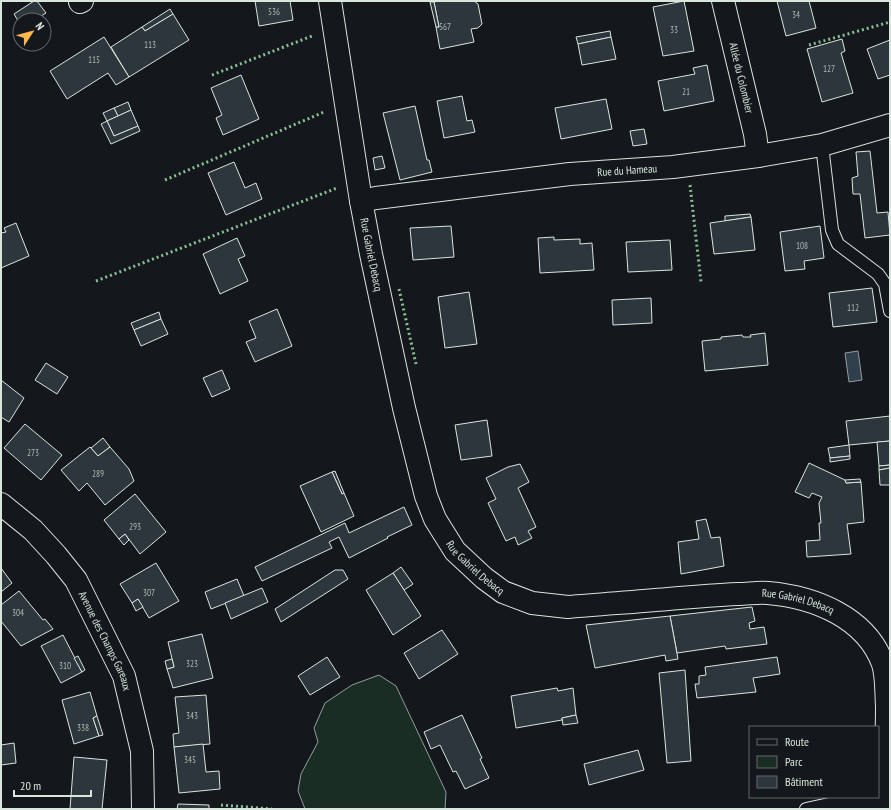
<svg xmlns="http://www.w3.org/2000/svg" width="891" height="810" viewBox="0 0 891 810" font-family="'PT Sans Narrow',sans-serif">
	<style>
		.green { fill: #1a2d24; stroke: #939e99 }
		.water { fill: #2f3f4d; stroke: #939e99 }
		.building { fill: #2c363c; stroke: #d8e6dc }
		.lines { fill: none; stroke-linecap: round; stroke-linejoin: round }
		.lane-casing { stroke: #d8e6dc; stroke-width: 14 }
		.street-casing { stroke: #d8e6dc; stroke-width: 24 }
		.lane { stroke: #14181c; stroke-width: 12 }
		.street { stroke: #14181c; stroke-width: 22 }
		.hedge { stroke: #8ac095; stroke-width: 3; stroke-dasharray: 2 3; stroke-linecap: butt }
		.labels { text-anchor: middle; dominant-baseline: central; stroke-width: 3; stroke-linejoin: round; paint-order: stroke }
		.number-label { font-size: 9px; fill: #adbab4 }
		.street-label { font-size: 11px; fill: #d8e6dc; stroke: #14181c }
	</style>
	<rect width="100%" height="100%" fill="#14181c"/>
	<polygon class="green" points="379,675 396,686 446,792 445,809 305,809 298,791 301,774 318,742 314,728 325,703 352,685"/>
	<polygon class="water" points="858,351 862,380 849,382 845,353"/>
	<g class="building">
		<polygon points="34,1 37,1 46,13 35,20 20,20 20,24 14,14"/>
		<polygon points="255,1 290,1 293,20 259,26"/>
		<polygon points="438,1 474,1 478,4 482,24 478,28 471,29 474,42 440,49 436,27 439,27 434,2"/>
		<polygon points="684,1 694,51 663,56 653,7"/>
		<polygon points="777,1 809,1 816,28 786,36"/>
		<polygon points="430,2 434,2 439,27 436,27"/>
		<polygon points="170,9 173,14 145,31 142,27"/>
		<polygon points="173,14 189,40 129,77 111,47 142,27 145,31"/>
		<polygon points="610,31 611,37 578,44 576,37"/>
		<polygon points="104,37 129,77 116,85 108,73 67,99 50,71"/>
		<polygon points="611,37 616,59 582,65 578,44"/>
		<polygon points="842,39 845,51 841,53 853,93 822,102 807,49"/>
		<polygon points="890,40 890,75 878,79 867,49"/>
		<polygon points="707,65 714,101 664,111 658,81 695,74 693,68"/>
		<polygon points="241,75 259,119 223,135 216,118 222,115 211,88"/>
		<polygon points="462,96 467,121 472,120 475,132 444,138 437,101"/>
		<polygon points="606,99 612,129 561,139 555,108"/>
		<polygon points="128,102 131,110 118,116 114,108"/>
		<polygon points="415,106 427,160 429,160 432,172 400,180 383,113"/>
		<polygon points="114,108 118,116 107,121 103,113"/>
		<polygon points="131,110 138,126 114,136 107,121"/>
		<polygon points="107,121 114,136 138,126 140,131 111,144 101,124"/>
		<polygon points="644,129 647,144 633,146 630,131"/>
		<polygon points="870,151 877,213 888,212 890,235 865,238 860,194 853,194 852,178 858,176 856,152"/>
		<polygon points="382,156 385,168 375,170 373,158"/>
		<polygon points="234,162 245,188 256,183 262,199 226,215 208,173"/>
		<polygon points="750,214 751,217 725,221 725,216"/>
		<polygon points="751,217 755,250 714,254 710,223"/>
		<polygon points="16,223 29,256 1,268 1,233 6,232 4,228"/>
		<polygon points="451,226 454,257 413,260 410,228"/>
		<polygon points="820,226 824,258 804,261 805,269 785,271 780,232"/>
		<polygon points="554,237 554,240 580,239 580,244 592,243 594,270 540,273 538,238"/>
		<polygon points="237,238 245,256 238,259 248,281 220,294 203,254"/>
		<polygon points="670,240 672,270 628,272 626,242"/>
		<polygon points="872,288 877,322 833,327 829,293"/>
		<polygon points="469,292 477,344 445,348 438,297"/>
		<polygon points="651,298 652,323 613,325 612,300"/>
		<polygon points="277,309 292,346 255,362 246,342 256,338 249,321"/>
		<polygon points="159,312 161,319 134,330 131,323"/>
		<polygon points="161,319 168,334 141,346 134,330"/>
		<polygon points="765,333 768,365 705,371 702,341 721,339 721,337 742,335 743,337 751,337 750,335"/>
		<polygon points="46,363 68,377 57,394 35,380"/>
		<polygon points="222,370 230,389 212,397 203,378"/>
		<polygon points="1,380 24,398 9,422 1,417"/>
		<polygon points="890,416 890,441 849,445 846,421"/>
		<polygon points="487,420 492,456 461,460 455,425"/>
		<polygon points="25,424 62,455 41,480 4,448"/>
		<polygon points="103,438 110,447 98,456 91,448"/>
		<polygon points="890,441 890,465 879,466 877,442"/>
		<polygon points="849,445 850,456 830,458 828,448"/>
		<polygon points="90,447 98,456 110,447 129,469 134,481 105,505 87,483 79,491 61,470"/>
		<polygon points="850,456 850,459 830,462 830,458"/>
		<polygon points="809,463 845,480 846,483 861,482 864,522 847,524 851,554 807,557 806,541 820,540 819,523 821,523 819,503 822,497 812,493 809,498 795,492"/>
		<polygon points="520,464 529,482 518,488 536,527 528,531 532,538 518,545 515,537 506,541 488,503 496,499 486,478 508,467"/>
		<polygon points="890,465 890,468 879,470 879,466"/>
		<polygon points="890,468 890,485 880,485 879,470"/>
		<polygon points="335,471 344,493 342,494 332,472"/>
		<polygon points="332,472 342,494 344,493 354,516 321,532 300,486"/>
		<polygon points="860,479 861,482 846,483 845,480"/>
		<polygon points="135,494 166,532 140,554 125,534 119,539 104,520"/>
		<polygon points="404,507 412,525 387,537 388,538 349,558 339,537 329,542 332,548 262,581 255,567 345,523 349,533"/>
		<polygon points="706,519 711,538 720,537 724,566 681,574 678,542 699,539 696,521"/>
		<polygon points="125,534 129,540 124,545 119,539"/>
		<polygon points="156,563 179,601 149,618 138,599 132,603 120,584"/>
		<polygon points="401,567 413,584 404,590 393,573"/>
		<polygon points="1,568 12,583 1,592"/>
		<polygon points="335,570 343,570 348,579 281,622 275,609"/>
		<polygon points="393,573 421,616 393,635 366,590"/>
		<polygon points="237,579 244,596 211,609 205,592"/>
		<polygon points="262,588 268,602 231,619 225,603"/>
		<polygon points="19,591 43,620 45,619 53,629 21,646 1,621 1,605"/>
		<polygon points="138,599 143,607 136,611 132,603"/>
		<polygon points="752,607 755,621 749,623 750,629 764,627 767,644 726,649 725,646 677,653 670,616"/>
		<polygon points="670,616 678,659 666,661 665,655 595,668 586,625"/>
		<polygon points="442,630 458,654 419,679 404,653"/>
		<polygon points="202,634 213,678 173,688 167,669 174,667 168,642"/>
		<polygon points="63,635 82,672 61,683 41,646"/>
		<polygon points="78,656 85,670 82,672 74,658"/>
		<polygon points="327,657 340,677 310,695 298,676"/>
		<polygon points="777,657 780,674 753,678 756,692 697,698 695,684 699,684 699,676 706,675 705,667"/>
		<polygon points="172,659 174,667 167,669 165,661"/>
		<polygon points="685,670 691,761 667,763 659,673"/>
		<polygon points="557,688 558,691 573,688 576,715 562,718 562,720 516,728 511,696"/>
		<polygon points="90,692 97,716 93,718 99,736 74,744 62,700"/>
		<polygon points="206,695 210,744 174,747 173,734 179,733 175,697"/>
		<polygon points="462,715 482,758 480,759 489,778 465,789 456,771 453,772 440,745 431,749 424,732"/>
		<polygon points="576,715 578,723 563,725 562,718"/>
		<polygon points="97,716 103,735 99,736 93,718"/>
		<polygon points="14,743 16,763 1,765 1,745"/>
		<polygon points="203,744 206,772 219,771 220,789 179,793 174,747"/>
		<polygon points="638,750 644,770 589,785 584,764"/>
		<polygon points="74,757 107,760 102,809 70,809"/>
		<polygon points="178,804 209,805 209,809 177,809"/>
	</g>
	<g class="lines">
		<g class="lane-casing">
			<g id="lane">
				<polyline points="822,145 832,230 838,244 878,274 885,284 890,311"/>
				<polyline points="806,809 829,804 884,802"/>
			</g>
		</g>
		<g class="street-casing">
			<g id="street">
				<path id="s1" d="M330 1 361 201 371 254 404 408 426 496 435 519 455 551 484 578 503 592 532 603 568 607C602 604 635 602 668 599 691 597 714 595 738 594 748 594 758 592 768 593 814 597 866 617 883 664 887 677 886 692 887 706 887 740 885 775 884 809"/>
				<path id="s2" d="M723 1 755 134 758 156"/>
				<polyline points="80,2 82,1"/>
				<path id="s3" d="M361 201 376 198 570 174 673 167 758 156 822 145 890 125"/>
				<path id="s4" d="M1 504 33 530 56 555 76 580 124 676 142 751 143 809"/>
			</g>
		</g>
		<use href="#lane" class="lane"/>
		<use href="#street" class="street"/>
		<g class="hedge">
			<polyline points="809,45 890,22"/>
			<polyline points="212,75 312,36"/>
			<polyline points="165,180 324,112"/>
			<polyline points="690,185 701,282"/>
			<polyline points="96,281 337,188"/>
			<polyline points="399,289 416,364"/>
			<polyline points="221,805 272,809"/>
		</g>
	</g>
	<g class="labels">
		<g class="number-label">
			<text x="274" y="11">536</text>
			<text x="796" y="14">34</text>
			<text x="445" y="26">567</text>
			<text x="674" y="29">33</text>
			<text x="150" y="44">113</text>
			<text x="94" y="59">115</text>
			<text x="829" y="68">127</text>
			<text x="686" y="91">21</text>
			<text x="802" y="245">108</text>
			<text x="853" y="307">112</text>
			<text x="33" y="452">273</text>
			<text x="98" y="473">289</text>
			<text x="135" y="526">293</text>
			<text x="149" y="592">307</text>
			<text x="18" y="612">304</text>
			<text x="192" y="663">323</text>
			<text x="65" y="665">310</text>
			<text x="192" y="715">343</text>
			<text x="83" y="727">338</text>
			<text x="190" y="759">345</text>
		</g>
		<g class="street-label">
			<text stroke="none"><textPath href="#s2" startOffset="79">Allée du Colombier</textPath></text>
			<text stroke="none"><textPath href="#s3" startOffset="268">Rue du Hameau</textPath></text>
			<text stroke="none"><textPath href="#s1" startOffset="257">Rue Gabriel Debacq</textPath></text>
			<text stroke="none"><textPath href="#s1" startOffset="593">Rue Gabriel Debacq</textPath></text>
			<text stroke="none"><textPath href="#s1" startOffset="929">Rue Gabriel Debacq</textPath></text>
			<text stroke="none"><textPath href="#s4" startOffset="175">Avenue des Champs Gareaux</textPath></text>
		</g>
	</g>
	<rect width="891" height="810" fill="none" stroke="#d8e6dc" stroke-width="4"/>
	<rect x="749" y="726" width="130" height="72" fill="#14181c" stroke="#626a69"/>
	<rect x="757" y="739" width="20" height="6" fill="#14181c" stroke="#626a69"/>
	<text x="785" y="746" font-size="12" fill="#d8e6dc">Route</text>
	<rect x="757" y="756" width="20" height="12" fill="#1a2d24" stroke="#626a69"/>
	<text x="785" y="766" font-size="12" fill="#d8e6dc">Parc</text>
	<rect x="757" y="776" width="20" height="12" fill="#2c363c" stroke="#626a69"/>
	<text x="785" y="786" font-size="12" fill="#d8e6dc">Bâtiment</text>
	<g transform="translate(32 32) rotate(54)"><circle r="19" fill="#14181c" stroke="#626a69"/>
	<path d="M0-3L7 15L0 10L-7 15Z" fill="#ffb74d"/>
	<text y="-6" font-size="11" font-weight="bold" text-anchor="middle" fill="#d8e6dc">N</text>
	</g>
	<path d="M14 790v6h77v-6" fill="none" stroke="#d8e6dc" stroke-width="2"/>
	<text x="20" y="790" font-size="12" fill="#d8e6dc" stroke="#14181c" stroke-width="3" paint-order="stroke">20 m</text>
</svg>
